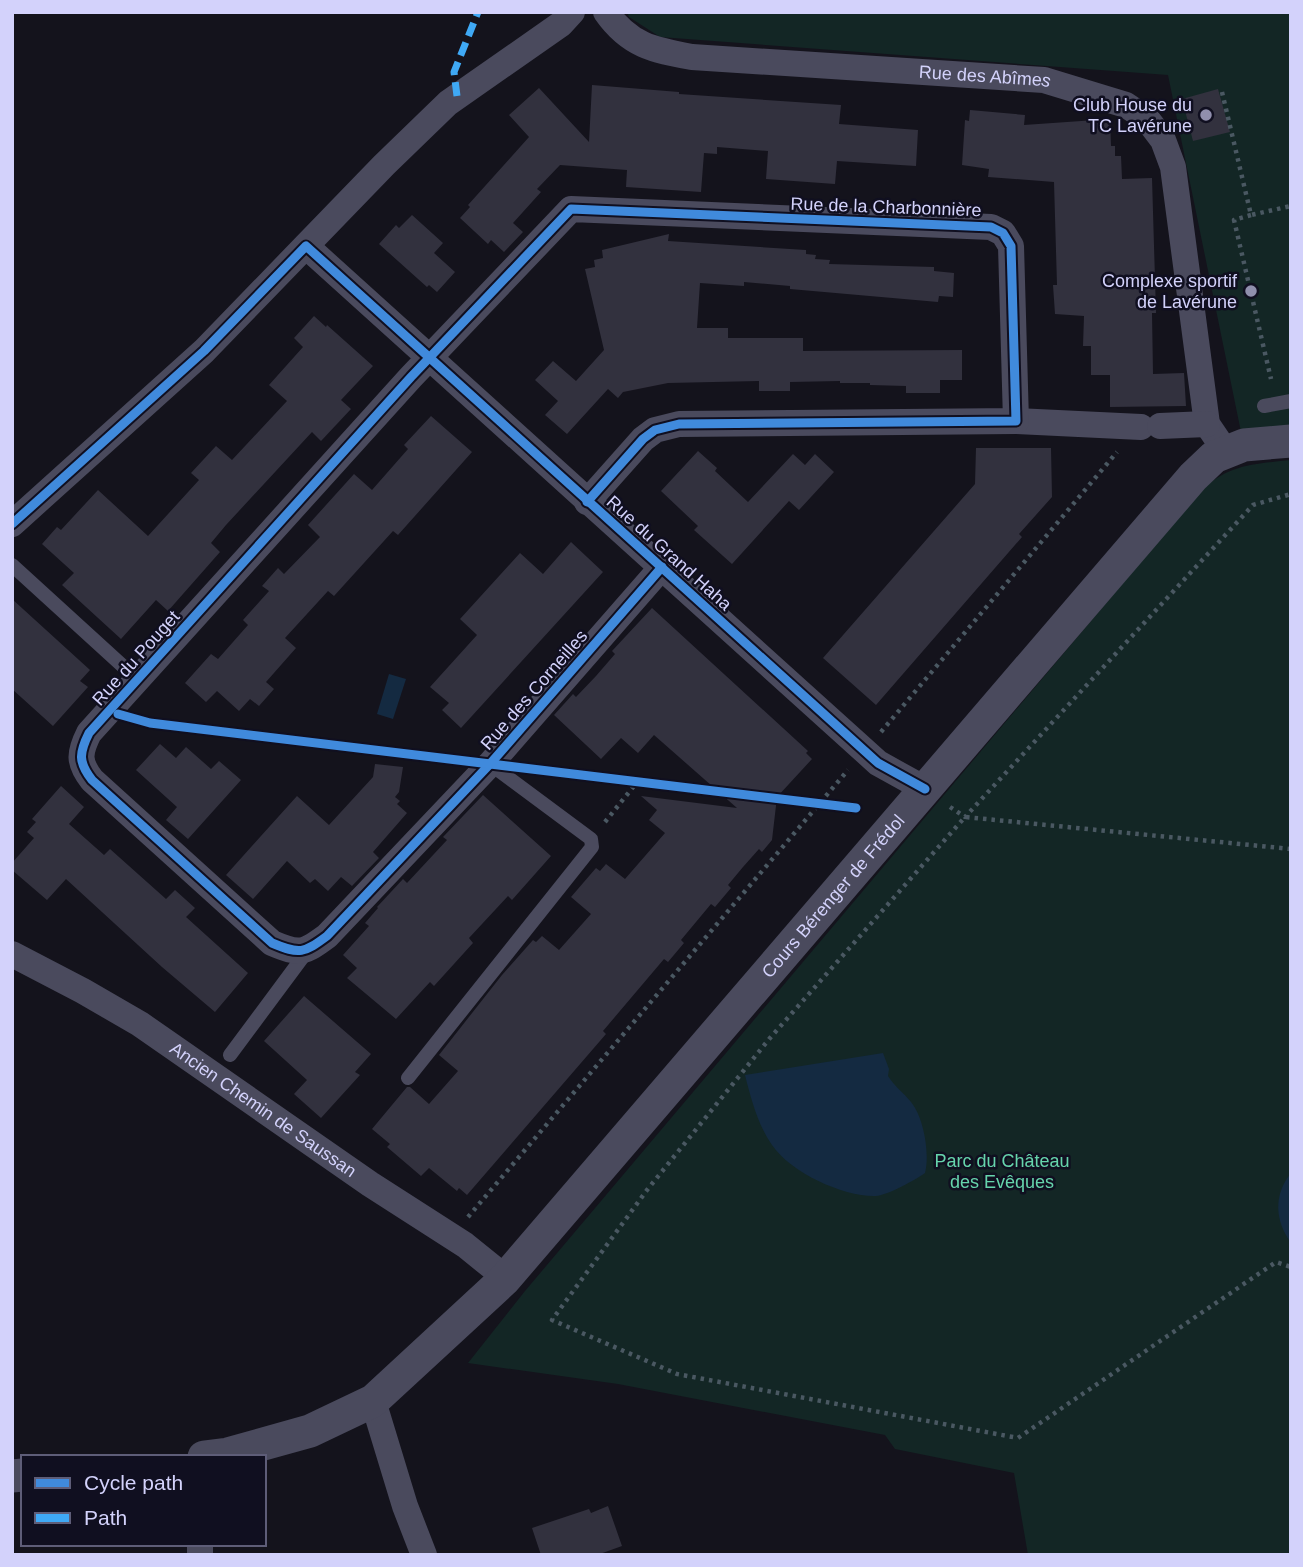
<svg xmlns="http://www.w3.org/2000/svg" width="1303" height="1567" viewBox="0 0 1303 1567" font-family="Arial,sans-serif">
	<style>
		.green { fill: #132625 }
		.water { fill: #142a41 }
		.building { fill: #32313e }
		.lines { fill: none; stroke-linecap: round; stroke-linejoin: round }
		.path { stroke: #4a5862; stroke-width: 4.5; stroke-dasharray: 3.5 5; stroke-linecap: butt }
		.service { stroke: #4a4a5d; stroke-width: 14 }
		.minor { stroke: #4a4a5d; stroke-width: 26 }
		.tertiary { stroke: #4a4a5d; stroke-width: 33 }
		.quiet { stroke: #3fa9f5; stroke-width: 7; stroke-dasharray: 14 7; stroke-linecap: butt }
		.cycleway-casing { stroke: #100f20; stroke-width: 13 }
		.cycleway { stroke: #408adc; stroke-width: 9 }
		.poi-dot { fill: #908fad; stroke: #100f20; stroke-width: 2.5 }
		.labels { text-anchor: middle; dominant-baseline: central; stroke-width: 5; stroke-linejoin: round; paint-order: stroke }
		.street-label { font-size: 18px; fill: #d3d2fb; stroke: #100f20 }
		.poi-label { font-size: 18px; fill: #d3d2fb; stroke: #100f20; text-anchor: end }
		.park-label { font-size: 18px; fill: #66d4ac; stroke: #100f20 }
	</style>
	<rect width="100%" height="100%" fill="#14131c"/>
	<g class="green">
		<polygon points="627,12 1291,12 1291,428 1241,432 1168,75 660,37 629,17"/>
		<path d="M1291 460V1555H1028L1014 1473 895 1449 885 1435 618 1384 468 1363 525 1291 1199 493C1227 464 1253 464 1291 460Z"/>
	</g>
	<g class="water">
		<polygon points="389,674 406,679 393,719 377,714"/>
		<path d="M883 1053 889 1069 888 1076C894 1086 904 1093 911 1102 924 1118 930 1154 925 1173 915 1180 888 1195 876 1196 844 1197 791 1173 772 1145 758 1125 751 1099 745 1075Z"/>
		<path d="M1291 1173V1243C1275 1221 1273 1195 1291 1173Z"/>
	</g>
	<g class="building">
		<polygon points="592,85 679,92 679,94 841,105 839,124 918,130 916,166 837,161 835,184 766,179 768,151 717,147 717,154 704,153 701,192 626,187 627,170 560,165 537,189 541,192 513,223 523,232 504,252 491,240 488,244 460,218 470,207 468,205 529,137 509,115 539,88 589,142"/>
		<polygon points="1218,89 1230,132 1193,141 1182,99"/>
		<polygon points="970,110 1025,115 1024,125 1110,119 1111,146 1115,146 1115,156 1121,156 1122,179 1152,178 1156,313 1152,313 1153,374 1184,373 1186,406 1110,407 1110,375 1091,375 1091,346 1083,346 1084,316 1055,314 1053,285 1057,285 1054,182 988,177 989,169 962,165 965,120 969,121"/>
		<polygon points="412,215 443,243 434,253 455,272 437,292 429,285 427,287 379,244 396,225 399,228"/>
		<polygon points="669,234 668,241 806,250 806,254 816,255 815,259 830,260 829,264 934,267 934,271 954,273 953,297 939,296 938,302 790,289 790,286 744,282 744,286 700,283 697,328 728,328 728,338 803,338 803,351 962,350 962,380 940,380 940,393 906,393 906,386 870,385 870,383 840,383 840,381 790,382 790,391 759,391 759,381 668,383 623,392 618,398 608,389 567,434 545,415 558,401 535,380 553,361 576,381 604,350 585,269 595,267 594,260 603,258 602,250"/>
		<polygon points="314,316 326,327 327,325 373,366 341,400 351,409 321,441 312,432 226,525 211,543 220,552 168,611 156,600 121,639 62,585 74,573 42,544 57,527 61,530 98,490 148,536 199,480 191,473 216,446 232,460 287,401 269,385 303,347 294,338"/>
		<polygon points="431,416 472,452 398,535 393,531 334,596 328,591 285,638 296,648 266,682 274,689 259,706 250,699 239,711 217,691 206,702 185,683 211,654 218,659 248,625 243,620 269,591 262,586 278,568 284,574 320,537 308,525 354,474 372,490 408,449 404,445"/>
		<polygon points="976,448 1051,448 1052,497 1019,534 1022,537 876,705 823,658 975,484"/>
		<polygon points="698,451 717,468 715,471 748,502 793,454 805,465 815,454 834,472 799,510 789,501 732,564 694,530 698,526 661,491"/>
		<polygon points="571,542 603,572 461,728 442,710 449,703 430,687 477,635 460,619 520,553 543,574"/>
		<polygon points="12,599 90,670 80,681 88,687 53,726 12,689"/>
		<polygon points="652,608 808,751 806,753 812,759 777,797 772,840 762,852 759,849 743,867 728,885 731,888 715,907 711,904 681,940 684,943 668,962 664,959 603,1031 606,1034 467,1195 459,1188 457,1191 429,1168 421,1176 387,1147 390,1144 372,1129 407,1087 410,1087 429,1104 458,1071 439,1055 502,975 533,940 536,942 542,936 559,950 591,914 571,897 596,868 600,871 606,864 625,879 665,833 649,820 657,810 641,796 737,808 654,735 638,753 621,738 601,759 554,715 573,694 576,697 596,676 615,654 612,651"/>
		<polygon points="160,744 176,758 186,747 211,769 219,761 241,780 188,839 166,820 177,807 136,770"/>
		<polygon points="375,764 403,767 399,792 395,797 400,801 397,804 407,813 373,852 379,858 352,886 341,877 328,891 315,879 310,883 287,861 253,899 226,875 297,796 329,825 373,777"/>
		<polygon points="61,786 84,807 69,824 104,855 110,849 166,899 175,890 195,908 186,917 248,973 215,1012 162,967 66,879 47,900 12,870 12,863 34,838 27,832 36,822 32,819"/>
		<polygon points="483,795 551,856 512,900 508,896 469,938 473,943 434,986 430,982 396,1019 347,978 357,968 343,955 369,926 365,923 378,908 377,907 403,879 407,883 447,840 443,837"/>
		<polygon points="304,996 371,1054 355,1072 360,1075 321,1118 294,1094 307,1080 264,1041"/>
		<polygon points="608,1506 622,1546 597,1555 541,1555 532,1528 589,1509 591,1513"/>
	</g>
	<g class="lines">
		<g class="path">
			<polyline points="1222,92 1251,215 1291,206"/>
			<polyline points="1251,215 1234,220 1271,379"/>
			<polyline points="881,732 1117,452"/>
			<polyline points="950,807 965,817 1253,505 1291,494"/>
			<polyline points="605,822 638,781"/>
			<polyline points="1291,849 965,817 770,1038 647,1190 552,1320 677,1374 1018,1438 1276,1262 1291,1267"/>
			<polyline points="468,1217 848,770"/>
		</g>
		<g class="service">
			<polyline points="1264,406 1291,401"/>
			<polyline points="12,565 137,679"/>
			<polyline points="230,1055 308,950"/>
			<polyline points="408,1078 592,847 591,839 490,764"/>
		</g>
		<g class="minor">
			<path id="s1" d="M606 12C630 46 654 50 692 57L1044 80 1126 105 1147 119 1163 140 1173 167 1207 424 1226 452"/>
			<polyline points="306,246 878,763 925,789"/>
			<polyline points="1016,421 1141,427"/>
			<polyline points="1160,426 1207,424"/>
			<path d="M587 502 643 439 655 430 679 424 1016 421 1011 246 1003 233 991 227 571 209 411 377 89 733C79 753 78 762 92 780L272 943C300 955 304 953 327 936L490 764 662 567"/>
			<polyline points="12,524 204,351 384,165 448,103 561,24 572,12"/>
			<path id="s2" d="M12 954 83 991 140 1024 370 1184 465 1245 496 1270 504 1280"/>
			<polyline points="373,1401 405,1506 424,1555"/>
			<polyline points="200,1555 200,1544"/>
		</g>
		<g class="tertiary">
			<path id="s3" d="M204 1457 228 1454 310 1431 373 1401 504 1280 1193 477 1214 457 1244 445 1291 441"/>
			<polyline points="12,1476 23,1475"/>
		</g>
		<polyline class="quiet" points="457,96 454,72 478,12"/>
		<g class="cycleway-casing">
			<g id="cycleway">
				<path d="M587 502 643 439 655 430 679 424 1016 421 1011 246 1003 233 991 227 571 209 411 377 89 733C79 753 78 762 92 780L272 943C300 955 304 953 327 936L490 764 662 567"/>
				<polyline points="12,524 204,351 306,246 878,763 925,789"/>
				<polyline points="118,714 150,723 856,808"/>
			</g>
		</g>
		<use href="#cycleway" class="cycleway"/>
	</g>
	<g class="poi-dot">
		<circle cx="1206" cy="115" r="7"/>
		<circle cx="1251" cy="291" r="7"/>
	</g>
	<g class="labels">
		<g class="street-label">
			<text stroke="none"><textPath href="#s1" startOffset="394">Rue des Abîmes</textPath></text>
			<text transform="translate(886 207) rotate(2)">Rue de la Charbonnière</text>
			<text transform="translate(669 553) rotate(42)">Rue du Grand Haha</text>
			<text transform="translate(136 658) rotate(-48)">Rue du Pouget</text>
			<text transform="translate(534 690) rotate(-49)">Rue des Corneilles</text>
			<text stroke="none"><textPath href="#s3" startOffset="863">Cours Bérenger de Frédol</textPath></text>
			<text stroke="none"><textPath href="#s2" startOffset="296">Ancien Chemin de Saussan</textPath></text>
		</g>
		<g class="poi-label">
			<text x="1192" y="105">Club House du<tspan x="1192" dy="21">TC Lavérune</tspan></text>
			<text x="1237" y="281">Complexe sportif<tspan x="1237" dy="21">de Lavérune</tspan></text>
		</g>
		<g class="park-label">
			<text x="1002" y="1161">Parc du Château<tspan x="1002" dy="21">des Evêques</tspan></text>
		</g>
	</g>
	<rect width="1303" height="1567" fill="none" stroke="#d3d2fb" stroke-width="28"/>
	<rect x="21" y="1455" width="245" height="91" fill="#100f20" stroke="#5e5d78" stroke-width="2"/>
	<rect x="35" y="1478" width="35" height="10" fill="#408adc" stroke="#5e5d78" stroke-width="2"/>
	<text x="84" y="1490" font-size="21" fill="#d3d2fb">Cycle path</text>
	<rect x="35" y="1513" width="35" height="10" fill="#3fa9f5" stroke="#5e5d78" stroke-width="2"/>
	<text x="84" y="1525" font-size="21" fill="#d3d2fb">Path</text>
</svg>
